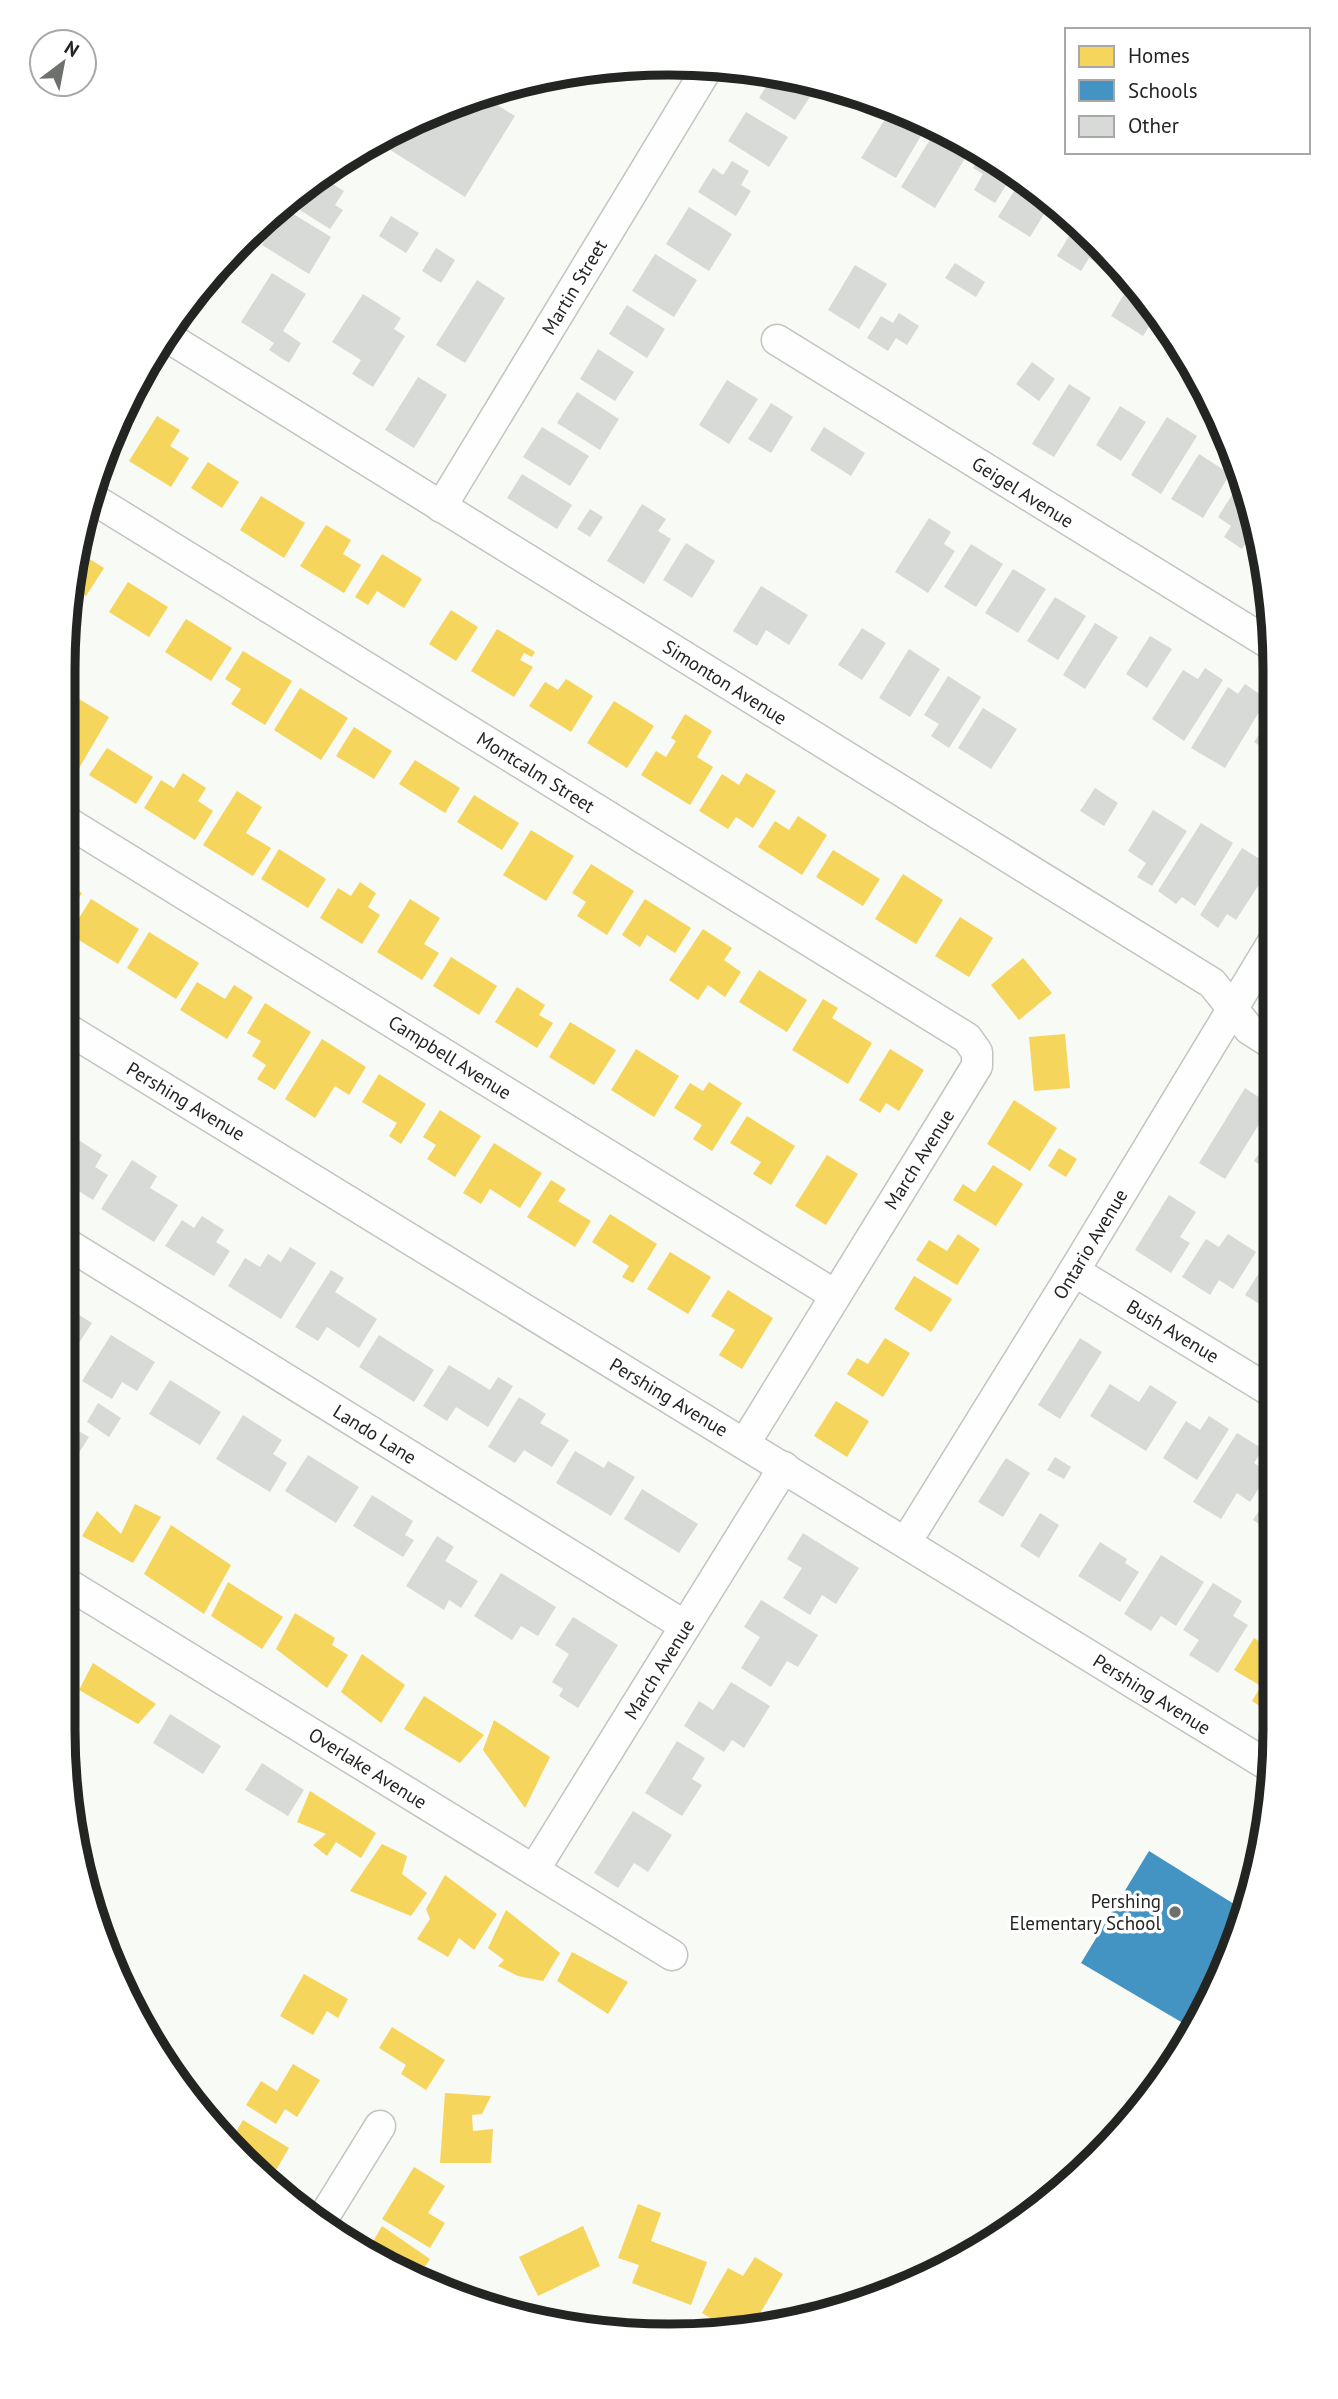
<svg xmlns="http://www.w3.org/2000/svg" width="1338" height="2399" viewBox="0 0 1338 2399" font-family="'PT Sans',sans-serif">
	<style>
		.homes { fill: #f6d55c }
		.schools { fill: #4393c3 }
		.building { fill: #d8dad7 }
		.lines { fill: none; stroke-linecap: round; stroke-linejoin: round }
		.minor-casing { stroke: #c2c4c0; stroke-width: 33 }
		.minor { stroke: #fefefe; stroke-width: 30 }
		.poi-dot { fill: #6d706c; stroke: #fff; stroke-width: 2.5 }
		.labels { text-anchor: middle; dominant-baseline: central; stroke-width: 7; stroke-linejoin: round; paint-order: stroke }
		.street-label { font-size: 19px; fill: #232522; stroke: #fff }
		.poi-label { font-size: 19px; fill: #232522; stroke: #fff; text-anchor: end }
		.rim { fill: none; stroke: #232522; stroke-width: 9 }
	</style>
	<rect width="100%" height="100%" fill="#f7faf5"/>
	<g class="homes">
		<polygon points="157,416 180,430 170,446 189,458 171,487 129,461"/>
		<polygon points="208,462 239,482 222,508 191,488"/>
		<polygon points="261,496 305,523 284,558 240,530"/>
		<polygon points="326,525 351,540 343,554 361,565 344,593 300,566"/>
		<polygon points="77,551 104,568 86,596 75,590 69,599"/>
		<polygon points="382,554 422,579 404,608 377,591 368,605 355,597"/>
		<polygon points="128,582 168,607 149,637 109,612"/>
		<polygon points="451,610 478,627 456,661 429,644"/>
		<polygon points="186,619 232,648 211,681 165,652"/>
		<polygon points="497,629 535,652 532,657 524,653 520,660 533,667 514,697 471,671"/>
		<polygon points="243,651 292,681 265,725 231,704 241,689 225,679"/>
		<polygon points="566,679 593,696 571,732 529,706 545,682 558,690"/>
		<polygon points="300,688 348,718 321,760 274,730"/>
		<polygon points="64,690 109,717 78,770 64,762 64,748 69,740 64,737"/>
		<polygon points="614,701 654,726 627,768 587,743"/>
		<polygon points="685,714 712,731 697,757 713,767 690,805 641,775 656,751 666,757 676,741 671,738"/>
		<polygon points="354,727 392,751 374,779 336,756"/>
		<polygon points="107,748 153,777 136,804 89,775"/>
		<polygon points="415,760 460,788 445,813 399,784"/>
		<polygon points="183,773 206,788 198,801 213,811 195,840 144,808 161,780 174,788"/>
		<polygon points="746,773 776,791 753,828 736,817 728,829 699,811 722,774 739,785"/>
		<polygon points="237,791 262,807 246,833 271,848 253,876 203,845"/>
		<polygon points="474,795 519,823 502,850 457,822"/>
		<polygon points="798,816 827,835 802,875 758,847 775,821 789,830"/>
		<polygon points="531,830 574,856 546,901 503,875"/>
		<polygon points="279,849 326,879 308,908 261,879"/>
		<polygon points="833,850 880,879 863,906 816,877"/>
		<polygon points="591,864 634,891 607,935 577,916 586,902 572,893"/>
		<polygon points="903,874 943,900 916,944 875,919"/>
		<polygon points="64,882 82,893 64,922"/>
		<polygon points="360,882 376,893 368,907 380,915 362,944 320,918 338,888 351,896"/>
		<polygon points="91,899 139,929 118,964 69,934"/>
		<polygon points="410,899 440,918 424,944 439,953 422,980 377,952"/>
		<polygon points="645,899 691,928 675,953 647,935 640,947 622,935"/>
		<polygon points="960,917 993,938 969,977 935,956"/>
		<polygon points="703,929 732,948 724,960 741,972 725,997 708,985 698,1000 669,980"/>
		<polygon points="149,932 199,963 176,999 127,968"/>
		<polygon points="451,957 497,986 479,1015 433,986"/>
		<polygon points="1023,958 1052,993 1019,1020 991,985"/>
		<polygon points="759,970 807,1000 787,1032 739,1002"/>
		<polygon points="197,982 225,999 234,985 253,997 227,1039 180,1010"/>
		<polygon points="517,987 545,1005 539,1015 553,1023 537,1048 495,1022"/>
		<polygon points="823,999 838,1008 832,1018 872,1043 848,1084 792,1050"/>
		<polygon points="265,1003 311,1032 275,1090 257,1079 266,1065 252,1056 261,1041 247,1033"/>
		<polygon points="570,1022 616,1050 594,1085 549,1057"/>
		<polygon points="1065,1034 1070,1088 1034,1091 1029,1037"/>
		<polygon points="322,1039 366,1067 349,1095 335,1086 315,1118 285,1099"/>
		<polygon points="636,1049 679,1076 654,1117 611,1090"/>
		<polygon points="890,1049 924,1070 899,1111 886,1103 880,1113 859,1100"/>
		<polygon points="379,1074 426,1104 401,1144 389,1136 397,1123 362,1102"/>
		<polygon points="709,1082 742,1103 712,1151 693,1139 702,1125 674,1108 690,1083 703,1091"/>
		<polygon points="1014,1100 1057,1128 1030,1171 987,1144"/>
		<polygon points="440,1110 481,1136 455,1177 427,1159 436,1145 423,1137"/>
		<polygon points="747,1116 795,1146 771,1185 753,1174 761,1162 730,1143"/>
		<polygon points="494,1143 542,1173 520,1208 490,1189 481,1204 463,1193"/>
		<polygon points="1059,1148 1077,1159 1066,1177 1048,1166"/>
		<polygon points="827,1155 858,1174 826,1225 795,1206"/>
		<polygon points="993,1165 1023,1184 996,1226 953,1200 963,1184 975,1192"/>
		<polygon points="551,1180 566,1189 558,1201 591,1221 575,1247 527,1217"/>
		<polygon points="610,1214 657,1244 633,1283 622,1277 629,1266 592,1242"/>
		<polygon points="958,1234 980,1249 957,1285 916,1260 929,1240 947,1251"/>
		<polygon points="670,1252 711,1277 688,1314 647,1289"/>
		<polygon points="914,1276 952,1299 931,1332 894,1309"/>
		<polygon points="728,1290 773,1318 742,1369 719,1355 735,1330 711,1316"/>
		<polygon points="885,1338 910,1353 883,1397 847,1374 857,1358 868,1364"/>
		<polygon points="836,1401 869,1421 847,1457 814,1436"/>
		<polygon points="63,1479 77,1490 63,1512"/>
		<polygon points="135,1504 161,1517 133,1563 82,1536 97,1511 121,1534"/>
		<polygon points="171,1525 231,1565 204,1614 144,1574"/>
		<polygon points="228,1582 283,1617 262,1649 211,1616"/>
		<polygon points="295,1613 335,1638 332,1645 348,1655 327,1688 276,1649"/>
		<polygon points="1254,1638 1273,1650 1274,1715 1252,1701 1261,1686 1234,1670"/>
		<polygon points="362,1654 405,1685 381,1723 341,1692"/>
		<polygon points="93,1663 156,1704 138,1724 79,1690"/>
		<polygon points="424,1696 484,1735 460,1763 404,1729"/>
		<polygon points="494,1720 550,1757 525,1808 483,1750"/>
		<polygon points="310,1791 376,1833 361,1858 336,1842 327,1856 313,1845 326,1834 297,1822"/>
		<polygon points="382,1844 407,1856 402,1874 427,1893 411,1916 350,1891"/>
		<polygon points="445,1875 497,1914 474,1950 459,1938 448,1957 417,1939 430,1919 426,1909"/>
		<polygon points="506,1910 560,1953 543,1981 518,1976 498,1966 504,1960 488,1948"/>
		<polygon points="572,1952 628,1982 608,2014 557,1981"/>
		<polygon points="304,1974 348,1999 338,2018 327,2011 313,2035 280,2016"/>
		<polygon points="392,2027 445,2060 426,2090 401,2074 406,2065 379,2048"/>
		<polygon points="293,2064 320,2080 297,2117 285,2109 276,2124 246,2105 261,2081 277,2091"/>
		<polygon points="445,2093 491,2096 482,2114 472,2115 473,2131 493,2129 491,2163 440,2163"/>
		<polygon points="243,2120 289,2148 272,2177 232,2139"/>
		<polygon points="414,2167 445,2186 428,2213 445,2223 430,2248 382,2219"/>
		<polygon points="638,2204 661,2213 651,2241 707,2262 691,2305 632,2283 639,2265 618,2258"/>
		<polygon points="382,2226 430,2259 420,2274 368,2250"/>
		<polygon points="583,2226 600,2266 538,2296 519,2257"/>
		<polygon points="755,2257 783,2274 754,2324 731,2330 702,2313 728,2268 743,2276"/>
		<polygon points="494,2296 525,2317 513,2315 488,2304"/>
	</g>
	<polygon class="schools" points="1149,1851 1234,1904 1240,1896 1248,1902 1214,1984 1188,2026 1081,1963"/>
	<g class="building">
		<polygon points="774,74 817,86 795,120 759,98"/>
		<polygon points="481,95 515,116 465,197 376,141 401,126"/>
		<polygon points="892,108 928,124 896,178 861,158"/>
		<polygon points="746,112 788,137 769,167 728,141"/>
		<polygon points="937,128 973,145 935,208 901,187"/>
		<polygon points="982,152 1013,174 995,203 974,190 983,174 973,168"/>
		<polygon points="732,161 749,171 741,185 751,191 736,216 698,192 713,168 723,175"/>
		<polygon points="320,176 344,191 335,205 343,210 330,229 287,202 300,188 304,189 308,184"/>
		<polygon points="1021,180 1052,201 1030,237 998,217"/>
		<polygon points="689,207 732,234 709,271 666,244"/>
		<polygon points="285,209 331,237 309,274 262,245"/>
		<polygon points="391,216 419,233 406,253 379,236"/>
		<polygon points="1077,223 1119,271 1116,275 1089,258 1081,271 1057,256"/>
		<polygon points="436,248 455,260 441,283 422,271"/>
		<polygon points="655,254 697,280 674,317 632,291"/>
		<polygon points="955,263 985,282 976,297 945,278"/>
		<polygon points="855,265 887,284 859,329 828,310"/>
		<polygon points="272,273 306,294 283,331 301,343 289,363 269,350 274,343 241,322"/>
		<polygon points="477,280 505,298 465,363 436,345"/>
		<polygon points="1130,284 1157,314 1143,336 1111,316"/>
		<polygon points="363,294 401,318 394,329 405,336 373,387 352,374 361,360 332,342"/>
		<polygon points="627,305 665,329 647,358 609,334"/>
		<polygon points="899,313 919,326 907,345 896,338 888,351 867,338 881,316 893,323"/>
		<polygon points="1164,322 1173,332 1182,349 1157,334"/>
		<polygon points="598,349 634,372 615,401 580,379"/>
		<polygon points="1032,362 1055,379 1039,401 1016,384"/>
		<polygon points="418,377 447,395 414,448 385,430"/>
		<polygon points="727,380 758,399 729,444 699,425"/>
		<polygon points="1069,384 1091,398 1054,457 1032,444"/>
		<polygon points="577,392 619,419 600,450 557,423"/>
		<polygon points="771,403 793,417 771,453 748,439"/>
		<polygon points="1120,406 1146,422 1121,461 1096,445"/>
		<polygon points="1167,417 1197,436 1161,494 1131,475"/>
		<polygon points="542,427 589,456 570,486 523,457"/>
		<polygon points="824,427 865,453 851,476 810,450"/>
		<polygon points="1199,454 1230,474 1203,518 1171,499"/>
		<polygon points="522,474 572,505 557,529 507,498"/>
		<polygon points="1237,487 1243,491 1254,531 1242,549 1224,537 1231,526 1218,517"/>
		<polygon points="642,504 666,519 658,531 671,539 644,584 607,561"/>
		<polygon points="590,509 603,517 590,537 577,529"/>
		<polygon points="929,518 951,532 944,544 955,551 928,593 895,572"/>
		<polygon points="686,543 715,561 692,598 663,580"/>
		<polygon points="971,544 1003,564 976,607 944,587"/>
		<polygon points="1013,569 1046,589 1018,633 985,613"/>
		<polygon points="761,586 808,615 789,645 766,630 757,646 733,631"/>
		<polygon points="1055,597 1086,616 1058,660 1027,641"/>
		<polygon points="1095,623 1118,637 1085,689 1063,675"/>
		<polygon points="862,628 886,643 862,680 838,665"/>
		<polygon points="1150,636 1172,649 1147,688 1126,674"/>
		<polygon points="909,649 940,669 910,717 879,698"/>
		<polygon points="1205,668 1223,680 1184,741 1152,719 1183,670 1198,679"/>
		<polygon points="948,676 981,697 949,748 931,736 939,724 924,715"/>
		<polygon points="1245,684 1267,699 1225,768 1191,748 1228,687 1238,694"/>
		<polygon points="983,708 1017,729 991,769 958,748"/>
		<polygon points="1270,717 1270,752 1254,742"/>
		<polygon points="1095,788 1118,803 1104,826 1080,811"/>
		<polygon points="1153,810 1187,831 1152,886 1137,877 1146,863 1128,851"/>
		<polygon points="1201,823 1233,843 1195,906 1182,897 1176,904 1158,891"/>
		<polygon points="1242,848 1271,866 1236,920 1227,914 1218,928 1200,915"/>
		<polygon points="1245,1088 1271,1105 1225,1179 1199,1163"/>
		<polygon points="64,1131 102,1155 95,1167 108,1175 93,1200 64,1182"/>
		<polygon points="1272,1134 1272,1172 1254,1161"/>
		<polygon points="132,1160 157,1176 150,1188 178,1205 154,1242 101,1209"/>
		<polygon points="1169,1195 1196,1212 1180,1237 1190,1243 1171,1273 1135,1250"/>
		<polygon points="202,1216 224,1230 216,1242 230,1251 214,1276 165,1246 182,1220 194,1228"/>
		<polygon points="1228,1234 1256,1252 1233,1289 1219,1280 1210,1295 1182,1277 1206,1239 1219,1247"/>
		<polygon points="290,1247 316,1263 281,1319 228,1286 245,1258 260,1267 268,1254 281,1262"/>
		<polygon points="1268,1259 1272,1262 1272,1332 1262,1325 1271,1311 1245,1295"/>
		<polygon points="331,1270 344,1278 335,1292 377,1319 359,1348 327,1327 318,1341 295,1327"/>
		<polygon points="63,1305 92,1323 75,1349 63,1342"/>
		<polygon points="111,1335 155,1362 137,1391 122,1382 112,1399 82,1381"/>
		<polygon points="379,1335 434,1370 414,1402 359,1367"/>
		<polygon points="1080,1338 1102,1352 1060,1419 1038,1405"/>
		<polygon points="449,1365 490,1390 498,1377 513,1386 488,1427 456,1407 447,1421 423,1406"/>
		<polygon points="170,1380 221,1412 200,1445 149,1414"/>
		<polygon points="1110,1384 1139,1402 1150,1385 1177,1402 1146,1451 1090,1416"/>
		<polygon points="519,1397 546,1414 540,1423 569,1440 552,1467 524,1450 515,1463 488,1447"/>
		<polygon points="98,1403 121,1418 109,1437 87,1422"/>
		<polygon points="243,1415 282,1440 273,1454 287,1463 270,1492 216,1459"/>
		<polygon points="1209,1416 1229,1429 1197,1480 1163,1458 1186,1421 1200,1430"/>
		<polygon points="63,1422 89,1437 75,1459 63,1452"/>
		<polygon points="1237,1433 1263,1449 1254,1463 1269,1472 1250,1502 1237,1493 1221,1519 1193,1502"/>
		<polygon points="575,1451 604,1468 608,1461 635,1477 611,1516 556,1483"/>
		<polygon points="308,1455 359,1487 336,1523 285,1491"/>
		<polygon points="1055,1457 1071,1467 1064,1479 1047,1470"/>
		<polygon points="1006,1458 1030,1473 1003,1517 978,1502"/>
		<polygon points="642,1489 698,1524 679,1553 624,1519"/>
		<polygon points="1273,1490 1273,1533 1253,1520"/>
		<polygon points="372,1495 413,1521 405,1535 414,1540 403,1557 353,1526"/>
		<polygon points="1040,1513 1059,1525 1039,1558 1020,1546"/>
		<polygon points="803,1533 859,1568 836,1604 822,1595 810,1615 783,1598 802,1568 787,1559"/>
		<polygon points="437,1536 454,1547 445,1561 478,1581 461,1608 449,1600 444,1610 406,1586"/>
		<polygon points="1100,1542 1127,1559 1125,1563 1139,1572 1120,1602 1078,1576"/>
		<polygon points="1161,1555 1204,1582 1176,1626 1161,1616 1151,1631 1124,1614"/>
		<polygon points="501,1573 556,1607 538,1636 521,1626 512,1640 474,1616"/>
		<polygon points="1213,1583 1242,1601 1233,1616 1248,1625 1218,1673 1189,1655 1199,1640 1183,1630"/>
		<polygon points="761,1600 818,1635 798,1667 787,1661 771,1687 741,1668 760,1637 744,1627"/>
		<polygon points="573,1617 618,1645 578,1708 559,1696 563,1689 552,1682 569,1654 555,1645"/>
		<polygon points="731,1682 770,1706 744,1748 732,1740 724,1752 684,1726 699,1701 713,1710"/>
		<polygon points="170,1714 221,1746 203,1774 153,1743"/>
		<polygon points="677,1741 705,1758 692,1779 702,1785 682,1816 645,1793"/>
		<polygon points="262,1763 304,1790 288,1816 245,1790"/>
		<polygon points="633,1811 672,1835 648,1872 634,1863 618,1888 594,1873"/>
	</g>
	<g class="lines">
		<g class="minor-casing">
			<g id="minor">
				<polyline points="166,336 1212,983 1249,1029 1271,1043"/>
				<polyline points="777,340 1270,644"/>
				<polyline points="90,497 967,1038 977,1052 977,1066 745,1443"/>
				<polyline points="441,507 708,67"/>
				<polyline points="64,820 835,1295"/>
				<polyline points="64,1027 1274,1769"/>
				<polyline points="64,1242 685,1626"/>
				<polyline points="1074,1271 1272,1392"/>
				<polyline points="906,1542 1074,1271 1271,945"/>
				<polyline points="63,1581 672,1955"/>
				<polyline points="534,1870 784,1467"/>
				<polyline points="320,2223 380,2126"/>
			</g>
		</g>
		<use href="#minor" class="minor"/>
	</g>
	<circle class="poi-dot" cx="1175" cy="1912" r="7"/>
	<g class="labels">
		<g class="street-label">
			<text transform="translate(574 287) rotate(-59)">Martin Street</text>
			<text transform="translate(1023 492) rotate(32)">Geigel Avenue</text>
			<text transform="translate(725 682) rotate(32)">Simonton Avenue</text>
			<text transform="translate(536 772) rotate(32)">Montcalm Street</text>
			<text transform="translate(450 1057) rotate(32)">Campbell Avenue</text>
			<text transform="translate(186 1101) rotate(31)">Pershing Avenue</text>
			<text transform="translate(919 1159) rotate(-58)">March Avenue</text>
			<text transform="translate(1090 1244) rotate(-59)">Ontario Avenue</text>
			<text transform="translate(1173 1331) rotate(31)">Bush Avenue</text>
			<text transform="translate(669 1397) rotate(31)">Pershing Avenue</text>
			<text transform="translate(375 1434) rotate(32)">Lando Lane</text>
			<text transform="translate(659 1669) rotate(-58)">March Avenue</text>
			<text transform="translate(1152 1694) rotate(32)">Pershing Avenue</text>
			<text transform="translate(368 1768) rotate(32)">Overlake Avenue</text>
		</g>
		<g class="poi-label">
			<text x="1161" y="1901">Pershing<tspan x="1161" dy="22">Elementary School</tspan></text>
		</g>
	</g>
	<path d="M0 0H1338V2399H0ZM669 75H669A594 594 0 0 1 1263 669V1730A594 594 0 0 1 669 2324H669A594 594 0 0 1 75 1730V669A594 594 0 0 1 669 75Z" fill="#fff" fill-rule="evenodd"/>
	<path class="rim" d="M669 75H669A594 594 0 0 1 1263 669V1730A594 594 0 0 1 669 2324H669A594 594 0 0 1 75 1730V669A594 594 0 0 1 669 75Z"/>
	<rect x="1065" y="28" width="245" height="126" fill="#ffffff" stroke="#a7a8a7" stroke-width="2"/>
	<rect x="1079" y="46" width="35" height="21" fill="#f6d55c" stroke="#a7a8a7" stroke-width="2"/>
	<text x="1128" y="63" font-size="21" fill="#232522">Homes</text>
	<rect x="1079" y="80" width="35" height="21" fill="#4393c3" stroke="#a7a8a7" stroke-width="2"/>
	<text x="1128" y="98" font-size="21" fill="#232522">Schools</text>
	<rect x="1079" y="116" width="35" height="21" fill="#d8dad7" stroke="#a7a8a7" stroke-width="2"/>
	<text x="1128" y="133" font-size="21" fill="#232522">Other</text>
	<g transform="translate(63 63) rotate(32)"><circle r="33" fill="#ffffff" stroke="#a7a8a7" stroke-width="2"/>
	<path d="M0-5L12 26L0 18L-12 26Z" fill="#6d706c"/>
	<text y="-10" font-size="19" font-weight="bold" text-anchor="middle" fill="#232522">N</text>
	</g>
</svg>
